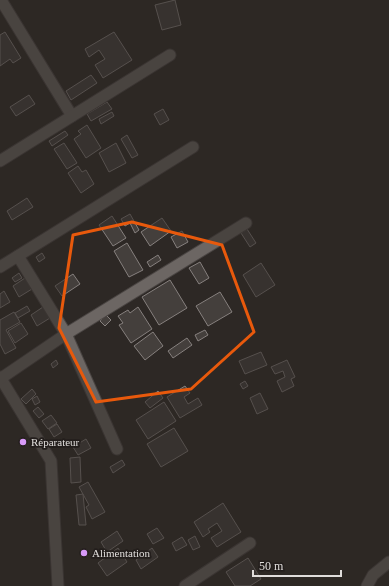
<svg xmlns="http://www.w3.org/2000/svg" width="389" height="586" viewBox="0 0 389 586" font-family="'Times New Roman',serif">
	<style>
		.building { fill: #443f3c; stroke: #86807e }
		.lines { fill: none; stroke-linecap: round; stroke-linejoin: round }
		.minor-casing { stroke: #4a4543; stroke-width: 13 }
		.minor { stroke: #6c6663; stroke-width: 11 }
		.marked { fill: none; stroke: #e8590c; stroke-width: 3; stroke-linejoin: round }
		.poi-dot { fill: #d89af8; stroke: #231e1c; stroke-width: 1.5 }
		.labels { text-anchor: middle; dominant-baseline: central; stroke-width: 3.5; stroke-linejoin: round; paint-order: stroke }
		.poi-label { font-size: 11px; fill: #e0dddb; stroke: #231e1c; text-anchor: start }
	</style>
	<rect width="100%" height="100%" fill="#2d2825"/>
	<g class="building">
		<polygon points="175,0 181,25 162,30 155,5"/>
		<polygon points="5,32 21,58 13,63 10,59 0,66 0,35"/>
		<polygon points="114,32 132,60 103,78 95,65 105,59 99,50 89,57 85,49"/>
		<polygon points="91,75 97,83 71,100 66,91"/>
		<polygon points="29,95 35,104 16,116 10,107"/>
		<polygon points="107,102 112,109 91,121 87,114"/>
		<polygon points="163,109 169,120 160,125 154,114"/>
		<polygon points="112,112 114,116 101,124 99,119"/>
		<polygon points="87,125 101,148 86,158 74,139 81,134 78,131"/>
		<polygon points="65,131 68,135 52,146 49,141"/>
		<polygon points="127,135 138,155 132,158 121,139"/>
		<polygon points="64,143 77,163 67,169 54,149"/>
		<polygon points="116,143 126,163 109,172 99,153"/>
		<polygon points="78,166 82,172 86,170 94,184 81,193 68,173"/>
		<polygon points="27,198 33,207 12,220 7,211"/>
		<polygon points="130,214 139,230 135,233 130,223 125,226 121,219"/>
		<polygon points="112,216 126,238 113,246 99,225"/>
		<polygon points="162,218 171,231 150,246 141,232"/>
		<polygon points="247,229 256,243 250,247 241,233"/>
		<polygon points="182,231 188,242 177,248 171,237"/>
		<polygon points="127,243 143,270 129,277 114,251"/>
		<polygon points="42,253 45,258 39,262 36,257"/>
		<polygon points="158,255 161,260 150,267 147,262"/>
		<polygon points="200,262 209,278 199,284 189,268"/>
		<polygon points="261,263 275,285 256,297 243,275"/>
		<polygon points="19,273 22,278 15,282 12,278"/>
		<polygon points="73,274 80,284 62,296 55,286"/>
		<polygon points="25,278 32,289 19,297 13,286"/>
		<polygon points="170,280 187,308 159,325 142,297"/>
		<polygon points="4,291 10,302 0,308 0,294"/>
		<polygon points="220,292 232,312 208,326 196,306"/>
		<polygon points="27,306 30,311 18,318 15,313"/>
		<polygon points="43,307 50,318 37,326 31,315"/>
		<polygon points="138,307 152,329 131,343 119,325 123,323 118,316 128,310 130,313"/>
		<polygon points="14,312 20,322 6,330 16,348 5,354 0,344 0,320"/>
		<polygon points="106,315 111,320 105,326 100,321"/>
		<polygon points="21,323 28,334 15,343 8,331"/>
		<polygon points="205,330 208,335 198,341 195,335"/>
		<polygon points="153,332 163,346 145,360 134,346"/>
		<polygon points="187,338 192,345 173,358 168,351"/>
		<polygon points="261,352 267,365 245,374 239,361"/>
		<polygon points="56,360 58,364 53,368 51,364"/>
		<polygon points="287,360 295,377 291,379 294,386 282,392 277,381 285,377 283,371 275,374 271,367"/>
		<polygon points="245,381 248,386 243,389 240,384"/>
		<polygon points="185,386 190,393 184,397 188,404 198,398 202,405 180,418 167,397"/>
		<polygon points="32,389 36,394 26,404 21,399"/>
		<polygon points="158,391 163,398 150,408 145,402"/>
		<polygon points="260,393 268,409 257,414 250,398"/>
		<polygon points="37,396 40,402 35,405 32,399"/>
		<polygon points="164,402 176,421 148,439 136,420"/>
		<polygon points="38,407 44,414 39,418 33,411"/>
		<polygon points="51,415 57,423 48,429 42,421"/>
		<polygon points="57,424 62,432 54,437 49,429"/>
		<polygon points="174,428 188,451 161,467 147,444"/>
		<polygon points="86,439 91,448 78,455 73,447"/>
		<polygon points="80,457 81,482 71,483 70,458"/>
		<polygon points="122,460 125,465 113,473 110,467"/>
		<polygon points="88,482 105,512 92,519 86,507 89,505 79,487"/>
		<polygon points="83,494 86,525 79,525 76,495"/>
		<polygon points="223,503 241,532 217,547 211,538 222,531 217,523 208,529 210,532 203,537 194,522"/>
		<polygon points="157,528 164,538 153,544 147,534"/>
		<polygon points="117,531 123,541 107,552 101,542"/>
		<polygon points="195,536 200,547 193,550 188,540"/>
		<polygon points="182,537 187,545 176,551 172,543"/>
		<polygon points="118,548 127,562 107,576 98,563"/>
		<polygon points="152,548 158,557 141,569 136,560"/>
		<polygon points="248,558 261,579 250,586 235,586 226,572"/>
	</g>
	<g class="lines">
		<g class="minor-casing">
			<g id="minor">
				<polyline points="1,0 72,116"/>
				<polyline points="0,161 170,55"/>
				<polyline points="18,256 66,334 117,449"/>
				<polyline points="0,267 193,147"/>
				<polyline points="0,377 51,461 58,586"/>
				<polyline points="0,379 66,334 246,223"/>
				<polyline points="185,586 250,543"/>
				<polyline points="367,586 373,575 389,562"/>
			</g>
		</g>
		<use href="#minor" class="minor"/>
	</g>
	<path d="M0 0H389V586H0ZM132 222 222 245 254 332 191 389 96 402 59 328 73 235Z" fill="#2d2825" fill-opacity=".55" fill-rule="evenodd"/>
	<path class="marked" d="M132 222 222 245 254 332 191 389 96 402 59 328 73 235Z"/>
	<g class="poi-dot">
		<circle cx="23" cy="442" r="4"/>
		<circle cx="84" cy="553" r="4"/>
	</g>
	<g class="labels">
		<g class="poi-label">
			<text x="31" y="442">Réparateur</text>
			<text x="92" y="553">Alimentation</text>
		</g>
	</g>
	<path d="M253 570v6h88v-6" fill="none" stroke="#e0dddb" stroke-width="2"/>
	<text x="259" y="570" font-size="12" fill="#e0dddb" stroke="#231e1c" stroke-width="3" paint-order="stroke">50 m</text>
</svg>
